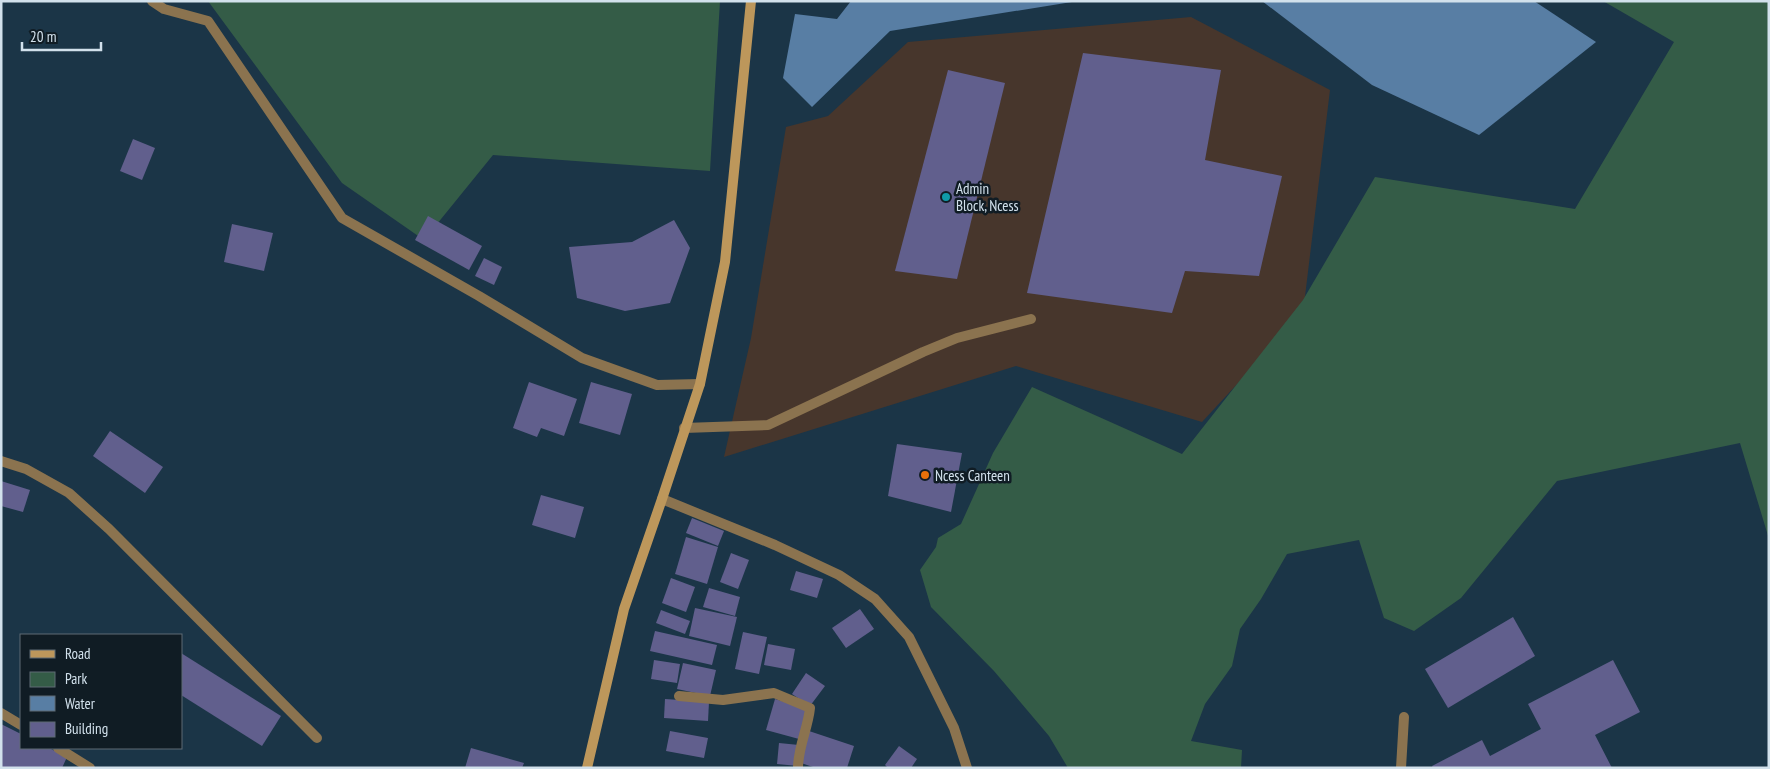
<svg xmlns="http://www.w3.org/2000/svg" width="1770" height="769" viewBox="0 0 1770 769" font-family="'PT Sans Narrow',sans-serif">
	<style>
		.education { fill: #47362c }
		.green { fill: #345c47 }
		.water { fill: #587ea4 }
		.building { fill: #615f8d }
		.lines { fill: none; stroke-linecap: round; stroke-linejoin: round }
		.service { stroke: #8b734f; stroke-width: 10 }
		.minor { stroke: #8b734f; stroke-width: 10 }
		.secondary { stroke: #bd975b; stroke-width: 10 }
		.culture-dot { fill: #0f9aa8; stroke: #101c24; stroke-width: 2 }
		.food-dot { fill: #e8710a; stroke: #101c24; stroke-width: 2 }
		.labels { text-anchor: middle; dominant-baseline: central; stroke-width: 5; stroke-linejoin: round; paint-order: stroke }
		.poi-label { font-size: 15px; fill: #d2e1ec; stroke: #101c24; text-anchor: start }
	</style>
	<rect width="100%" height="100%" fill="#1b3547"/>
	<polygon class="education" points="1191,17 1330,90 1303,313 1202,422 1016,366 724,457 751,338 786,127 828,116 908,42"/>
	<g class="green">
		<polygon points="208,1 720,1 710,171 493,155 424,240 342,183"/>
		<polygon points="1603,1 1769,1 1769,539 1740,443 1557,481 1461,598 1414,631 1384,618 1359,540 1287,554 1261,599 1240,629 1232,666 1205,704 1191,741 1242,750 1241,768 1068,768 1049,736 994,671 931,607 920,570 936,547 938,538 961,524 993,453 1032,387 1182,454 1303,300 1375,177 1575,209 1674,42"/>
	</g>
	<g class="water">
		<polygon points="851,1 1078,1 890,31 812,107 783,78 795,14 837,19"/>
		<polygon points="1262,1 1534,1 1596,42 1479,135 1372,85"/>
	</g>
	<g class="building">
		<polygon points="1083,53 1221,70 1205,160 1282,176 1259,276 1185,271 1172,313 1027,293"/>
		<polygon points="948,70 1005,83 957,279 895,271"/>
		<polygon points="133,139 155,148 142,180 120,171"/>
		<polygon points="428,216 482,246 469,270 415,240"/>
		<polygon points="674,220 690,248 670,303 625,311 577,298 569,247 632,242"/>
		<polygon points="232,224 273,233 264,271 224,262"/>
		<polygon points="484,258 502,267 494,285 475,276"/>
		<polygon points="529,382 577,399 564,436 541,428 537,437 513,428"/>
		<polygon points="591,382 632,394 620,435 579,423"/>
		<polygon points="110,431 163,467 145,493 93,456"/>
		<polygon points="897,444 962,453 951,512 888,496"/>
		<polygon points="1,481 30,490 23,512 1,506"/>
		<polygon points="541,495 584,507 575,538 532,525"/>
		<polygon points="692,518 724,531 718,546 686,533"/>
		<polygon points="686,537 718,547 707,584 675,574"/>
		<polygon points="731,553 749,560 738,589 720,582"/>
		<polygon points="796,571 823,579 817,598 790,590"/>
		<polygon points="671,578 695,587 686,612 662,603"/>
		<polygon points="709,588 740,597 735,616 703,607"/>
		<polygon points="695,608 737,617 730,646 689,636"/>
		<polygon points="860,609 874,629 846,648 832,628"/>
		<polygon points="661,610 690,621 685,634 656,623"/>
		<polygon points="1513,617 1535,656 1448,708 1425,669"/>
		<polygon points="655,631 717,645 712,665 650,651"/>
		<polygon points="743,632 767,637 759,674 735,669"/>
		<polygon points="768,644 795,649 791,670 764,665"/>
		<polygon points="181,653 281,716 262,746 181,695"/>
		<polygon points="654,660 680,664 677,683 651,679"/>
		<polygon points="1613,660 1640,712 1595,735 1612,768 1433,768 1432,766 1482,740 1490,756 1541,729 1528,704"/>
		<polygon points="683,663 716,670 710,696 677,689"/>
		<polygon points="806,673 825,686 810,706 792,694"/>
		<polygon points="665,699 709,702 708,721 664,718"/>
		<polygon points="775,699 808,709 799,739 766,730"/>
		<polygon points="1,724 21,734 21,748 49,748 67,757 62,768 1,768"/>
		<polygon points="670,731 708,738 704,758 666,751"/>
		<polygon points="809,731 854,746 847,768 816,768 798,762"/>
		<polygon points="779,743 799,745 798,766 777,764"/>
		<polygon points="899,746 917,759 911,768 888,768 885,765"/>
		<polygon points="471,748 524,763 522,768 465,768"/>
	</g>
	<g class="lines">
		<g class="service">
			<polyline points="152,1 164,9 208,21 342,218 479,296 582,358 657,385 700,384"/>
			<polyline points="684,428 768,425 923,352 957,338 1031,319"/>
			<polyline points="1,461 26,469 69,493 109,529 317,738"/>
			<polyline points="1,713 21,725"/>
			<polyline points="58,748 90,768"/>
			<polyline points="1401,768 1404,717"/>
		</g>
		<g class="minor">
			<polyline points="662,499 775,545 839,575 875,599 909,637 954,728 967,768"/>
			<path d="M679 696 723 700 774 693 810 708C808 728 798 747 798 768"/>
		</g>
		<polyline class="secondary" points="587,768 624,609 662,499 700,384 725,262 751,1"/>
	</g>
	<circle class="culture-dot" cx="946" cy="197" r="5"/>
	<circle class="food-dot" cx="925" cy="475" r="5"/>
	<g class="labels">
		<g class="poi-label">
			<text x="956" y="188">Admin<tspan x="956" dy="17">Block, Ncess</tspan></text>
			<text x="935" y="475">Ncess Canteen</text>
		</g>
	</g>
	<rect width="1770" height="769" fill="none" stroke="#d2e1ec" stroke-width="5"/>
	<rect x="20" y="634" width="162" height="115" fill="#101c24" stroke="#5e6b74"/>
	<rect x="30" y="650" width="25" height="8" fill="#bd975b" stroke="#5e6b74"/>
	<text x="65" y="659" font-size="15" fill="#d2e1ec">Road</text>
	<rect x="30" y="672" width="25" height="15" fill="#345c47" stroke="#5e6b74"/>
	<text x="65" y="684" font-size="15" fill="#d2e1ec">Park</text>
	<rect x="30" y="696" width="25" height="15" fill="#587ea4" stroke="#5e6b74"/>
	<text x="65" y="709" font-size="15" fill="#d2e1ec">Water</text>
	<rect x="30" y="722" width="25" height="15" fill="#615f8d" stroke="#5e6b74"/>
	<text x="65" y="734" font-size="15" fill="#d2e1ec">Building</text>
	<path d="M22 42v8h79v-8" fill="none" stroke="#d2e1ec" stroke-width="2.5"/>
	<text x="30" y="42" font-size="15" fill="#d2e1ec" stroke="#101c24" stroke-width="4" paint-order="stroke">20 m</text>
</svg>
